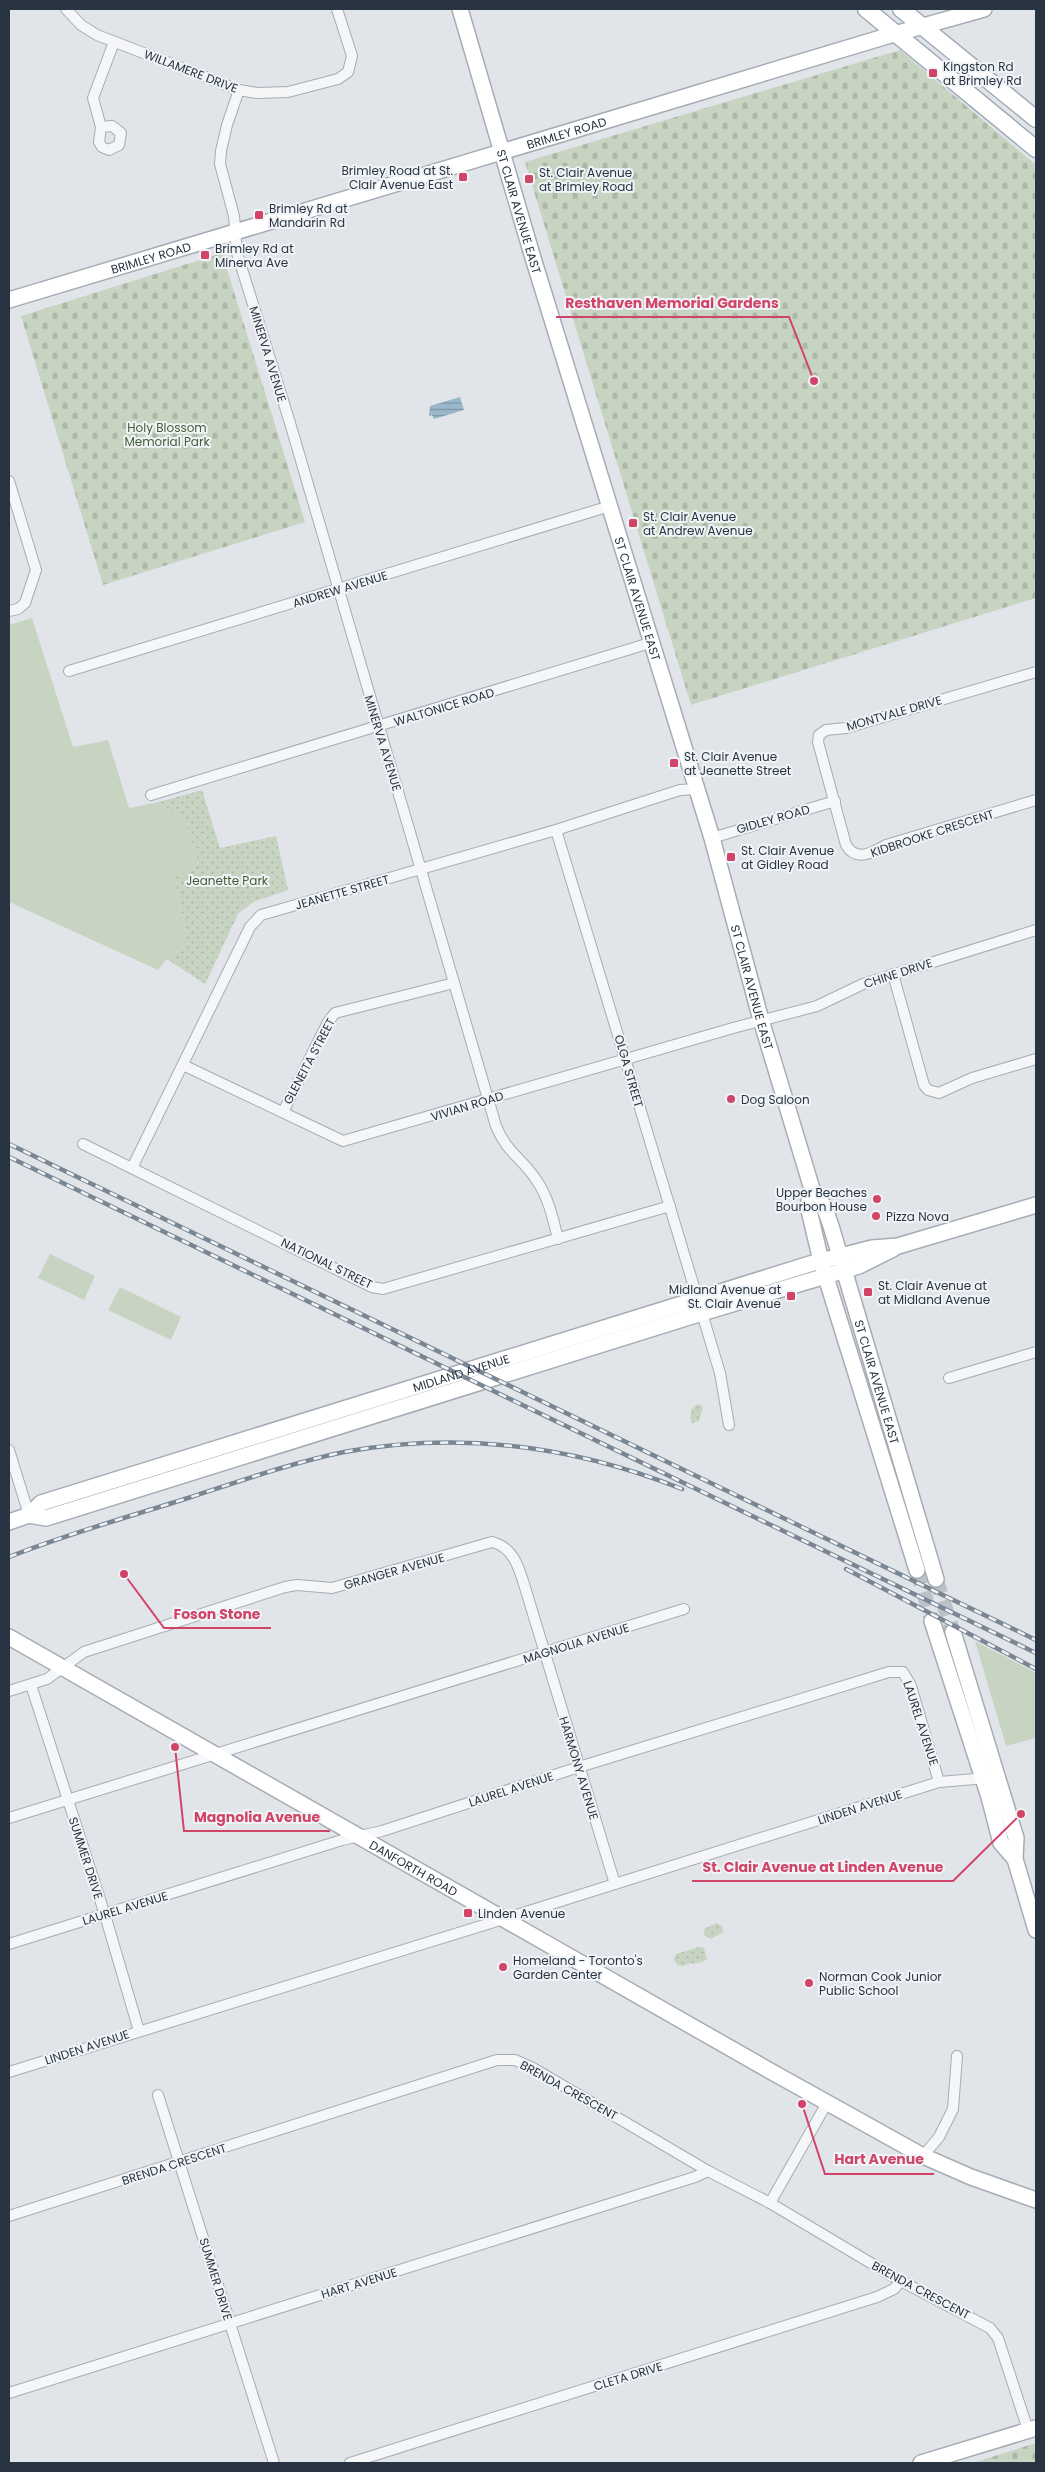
<svg xmlns="http://www.w3.org/2000/svg" width="1045" height="2472" viewBox="0 0 1045 2472" font-family="Poppins,sans-serif">
	<style>
		.green { fill: #c8d4c2 }
		.cemetery { fill: url(#cemetery-stones) }
		.park { fill: url(#park-dots) }
		.water { fill: url(#water-rules) }
		.lines { fill: none; stroke-linecap: round; stroke-linejoin: round }
		.secondary-tunnel { stroke: #bcc2c8; stroke-width: 15; stroke-dasharray: 15 8; stroke-linecap: butt }
		.street-casing { stroke: #a6acb4; stroke-width: 12 }
		.secondary-casing { stroke: #a6acb4; stroke-width: 18 }
		.primary-casing { stroke: #a0abb6; stroke-width: 19 }
		.street { stroke: #f4f6f8; stroke-width: 10 }
		.secondary { stroke: #fff; stroke-width: 15 }
		.primary { stroke: #fff; stroke-width: 16 }
		.rail-casing { stroke: #7a8694; stroke-width: 4.5 }
		.rail { stroke: #f0f4f7; stroke-width: 2.5; stroke-dasharray: 8; stroke-linecap: butt }
		.poi-dot { fill: #d14467; stroke: #f0f4f7; stroke-width: 2 }
		.labels { text-anchor: middle; dominant-baseline: central; stroke-width: 4; stroke-linejoin: round; paint-order: stroke }
		.poi-label { font-size: 12px; fill: #293442; stroke: #f0f4f7; text-anchor: start }
		.street-label { font-size: 12px; fill: #293442; stroke: #f0f4f7 }
		.park-label { font-size: 12px; fill: #415e36; stroke: #f0f4f7 }
		.leader { fill: none; stroke: #d14467; stroke-width: 2 }
		.callout-dot { fill: #d14467; stroke: #f0f4f7; stroke-width: 2 }
		.callout-label { font-size: 14px; text-anchor: middle; font-weight: bold; fill: #d14467; stroke: #f0f4f7; stroke-width: 4; stroke-linejoin: round; paint-order: stroke }
	</style>
	<defs>
		<pattern id="cemetery-stones" width="16" height="16" patternUnits="userSpaceOnUse" patternTransform="scale(1.25)"><rect width="16" height="16" fill="#c8d4c2"/><path d="M2 7V4a2 2 0 0 1 4 0v3zM10 15v-3a2 2 0 0 1 4 0v3z" fill="#acb7a8"/></pattern>
		<pattern id="park-dots" width="8" height="8" patternUnits="userSpaceOnUse" patternTransform="scale(1.25)"><rect width="8" height="8" fill="#c8d4c2"/><path d="M2 2h.1M6 6h.1" fill="none" stroke="#acb7a8" stroke-width="1.8" stroke-linecap="round"/></pattern>
		<pattern id="water-rules" width="6" height="5" patternUnits="userSpaceOnUse" patternTransform="scale(1.25)"><rect width="6" height="5" fill="#9bb7ca"/><path d="M0 2.5h6" fill="none" stroke="#7e96a6"/></pattern>
	</defs>
	<rect width="100%" height="100%" fill="#e1e5ea"/>
	<g class="green">
		<polygon points="32,618 73,747 108,740 129,808 159,802 186,823 199,864 175,877 188,943 167,959 158,970 9,902 9,625"/>
		<polygon points="50,1254 95,1276 84,1300 38,1278"/>
		<polygon points="120,1287 181,1317 171,1340 108,1310"/>
		<polygon points="975,1641 1036,1673 1036,1738 1006,1746"/>
	</g>
	<g class="cemetery">
		<polygon points="900,50 1036,165 1036,598 691,705 525,162"/>
		<polygon points="222,253 305,522 103,585 21,316"/>
		<polygon points="1036,2443 1036,2463 972,2463"/>
	</g>
	<g class="park">
		<polygon points="202,790 220,848 276,836 288,890 253,902 238,914 205,984 167,959 188,943 175,877 199,864 186,823 159,802"/>
		<polygon points="701,1405 703,1407 699,1421 692,1423 690,1418 692,1409 697,1404"/>
		<polygon points="717,1923 722,1926 723,1932 711,1939 704,1935 704,1929"/>
		<path d="M699 1947 704 1948 707 1959C701 1965 690 1962 683 1966L677 1965 674 1959 676 1954Z"/>
	</g>
	<polygon class="water" points="460,397 464,410 434,419 432,415 429,416 430,406"/>
	<g class="lines">
		<g class="secondary-tunnel">
			<polyline points="917,1570 932,1621"/>
			<polyline points="936,1579 953,1632"/>
		</g>
		<g class="street-casing">
			<g id="street">
				<polyline points="66,9 81,25 97,35 239,90 257,93 288,92 338,79 348,72 352,56 337,9"/>
				<path d="M239 90 227 125 221 151 220 164 234 216 237 253 290 423 496 1126C506 1152 524 1160 537 1181 549 1199 553 1219 558 1239"/>
				<polygon points="112,126 121,133 119,145 109,150 102,147 99,142 101,127"/>
				<polyline points="101,127 93,98 114,42"/>
				<polyline points="9,481 36,570 25,603 18,609 9,611"/>
				<polyline points="69,671 610,506"/>
				<path d="M1036 672 846 728 826 730 819 735 818 742 846 845C856 862 872 853 886 845L1036 800"/>
				<polyline points="151,795 650,643"/>
				<polyline points="556,830 720,1373 729,1425"/>
				<polyline points="712,838 835,801"/>
				<polyline points="893,974 924,1085 928,1090 939,1093 972,1078 1036,1059"/>
				<polyline points="183,1065 343,1141 733,1028 817,1006 863,984 1036,930"/>
				<polyline points="283,1112 328,1022 335,1013 454,983"/>
				<polyline points="83,1144 372,1287 383,1289 670,1206"/>
				<polyline points="132,1168 250,927 261,915 556,830 680,790 697,789"/>
				<polyline points="949,1378 1036,1352"/>
				<polyline points="9,1450 29,1515"/>
				<polyline points="31,1685 105,1915 139,2031"/>
				<path d="M9 1691 47 1679 84 1652 285 1587 297 1585 332 1588 492 1542C516 1548 520 1572 527 1594L615 1884"/>
				<polyline points="9,1818 684,1609"/>
				<polyline points="9,1944 342,1840 382,1831 579,1767 889,1672 903,1672 911,1686 939,1782"/>
				<polyline points="9,2072 526,1912 939,1782 988,1778"/>
				<polyline points="158,2095 274,2463"/>
				<polyline points="923,2156 939,2137 953,2109 957,2056"/>
				<polyline points="770,2203 827,2103"/>
				<polyline points="9,2216 497,2060 515,2060 533,2068 708,2171 770,2203 901,2281 990,2328 998,2338 1028,2430"/>
				<polyline points="9,2393 695,2177 708,2171"/>
				<polyline points="350,2463 877,2297 894,2289 901,2281"/>
			</g>
		</g>
		<g class="secondary-casing">
			<g id="secondary">
				<path id="s1" d="M460 9 533 258 712 838 761 1020 812 1189 824 1206 831 1226 936 1579"/>
				<path id="s2" d="M9 300 884 37 984 9"/>
				<polyline points="812,1189 808,1206 821,1261 917,1570"/>
				<polyline points="29,1515 46,1518 702,1313 859,1266 893,1249"/>
				<path id="s3" d="M9 1522 29 1515 41 1503 813 1263 872 1248 898 1246 1036 1205"/>
				<polyline points="932,1621 989,1797 1001,1843 1015,1859"/>
				<polyline points="953,1632 1016,1838 1015,1859 1036,1930"/>
				<path id="s4" d="M9 1637 772 2072 923 2156 971 2177 1036 2200"/>
				<polyline points="921,2463 1036,2428"/>
			</g>
		</g>
		<g class="primary-casing">
			<g id="primary">
				<polyline points="866,9 1036,149"/>
				<polyline points="901,9 1036,119"/>
			</g>
		</g>
		<use href="#street" class="street"/>
		<use href="#secondary" class="secondary"/>
		<use href="#primary" class="primary"/>
		<g class="rail-casing">
			<g id="rail">
				<polyline points="9,1144 1036,1640"/>
				<polyline points="9,1157 1036,1653"/>
				<path d="M9 1557C67 1534 128 1517 188 1498 240 1481 291 1463 344 1452 460 1431 574 1446 682 1489"/>
				<polyline points="846,1569 1036,1669"/>
			</g>
		</g>
		<use href="#rail" class="rail"/>
	</g>
	<g class="poi-dot">
		<rect x="928" y="68" width="10" height="10" rx="2.5"/>
		<rect x="458" y="172" width="10" height="10" rx="2.5"/>
		<rect x="524" y="174" width="10" height="10" rx="2.5"/>
		<rect x="254" y="210" width="10" height="10" rx="2.5"/>
		<rect x="200" y="250" width="10" height="10" rx="2.5"/>
		<rect x="628" y="518" width="10" height="10" rx="2.5"/>
		<rect x="669" y="758" width="10" height="10" rx="2.5"/>
		<rect x="726" y="852" width="10" height="10" rx="2.5"/>
		<circle cx="731" cy="1099" r="5"/>
		<circle cx="877" cy="1199" r="5"/>
		<circle cx="876" cy="1216" r="5"/>
		<rect x="863" y="1287" width="10" height="10" rx="2.5"/>
		<rect x="786" y="1291" width="10" height="10" rx="2.5"/>
		<rect x="463" y="1908" width="10" height="10" rx="2.5"/>
		<circle cx="503" cy="1967" r="5"/>
		<circle cx="809" cy="1983" r="5"/>
	</g>
	<g class="labels">
		<g class="poi-label">
			<text x="943" y="66">Kingston Rd<tspan x="943" dy="14">at Brimley Rd</tspan></text>
			<text x="453" y="170" text-anchor="end">Brimley Road at St.<tspan x="453" dy="14">Clair Avenue East</tspan></text>
			<text x="539" y="172">St. Clair Avenue<tspan x="539" dy="14">at Brimley Road</tspan></text>
			<text x="269" y="208">Brimley Rd at<tspan x="269" dy="14">Mandarin Rd</tspan></text>
			<text x="215" y="248">Brimley Rd at<tspan x="215" dy="14">Minerva Ave</tspan></text>
			<text x="643" y="516">St. Clair Avenue<tspan x="643" dy="14">at Andrew Avenue</tspan></text>
			<text x="684" y="756">St. Clair Avenue<tspan x="684" dy="14">at Jeanette Street</tspan></text>
			<text x="741" y="850">St. Clair Avenue<tspan x="741" dy="14">at Gidley Road</tspan></text>
			<text x="741" y="1099">Dog Saloon</text>
			<text x="867" y="1192" text-anchor="end">Upper Beaches<tspan x="867" dy="14">Bourbon House</tspan></text>
			<text x="886" y="1216">Pizza Nova</text>
			<text x="878" y="1285">St. Clair Avenue at<tspan x="878" dy="14">at Midland Avenue</tspan></text>
			<text x="781" y="1289" text-anchor="end">Midland Avenue at<tspan x="781" dy="14">St. Clair Avenue</tspan></text>
			<text x="478" y="1913">Linden Avenue</text>
			<text x="513" y="1960">Homeland - Toronto's<tspan x="513" dy="14">Garden Center</tspan></text>
			<text x="819" y="1976">Norman Cook Junior<tspan x="819" dy="14">Public School</tspan></text>
		</g>
		<g class="street-label">
			<text transform="translate(191 71) rotate(21)">WILLAMERE DRIVE</text>
			<text stroke="none"><textPath href="#s2" startOffset="582">BRIMLEY ROAD</textPath></text>
			<text stroke="none"><textPath href="#s1" startOffset="211">ST CLAIR AVENUE EAST</textPath></text>
			<text stroke="none"><textPath href="#s2" startOffset="148">BRIMLEY ROAD</textPath></text>
			<text transform="translate(268 354) rotate(73)">MINERVA AVENUE</text>
			<text transform="translate(340 589) rotate(-17)">ANDREW AVENUE</text>
			<text stroke="none"><textPath href="#s1" startOffset="616">ST CLAIR AVENUE EAST</textPath></text>
			<text transform="translate(444 707) rotate(-17)">WALTONICE ROAD</text>
			<text transform="translate(894 713) rotate(-16)">MONTVALE DRIVE</text>
			<text transform="translate(383 743) rotate(73)">MINERVA AVENUE</text>
			<text transform="translate(773 819) rotate(-16)">GIDLEY ROAD</text>
			<text transform="translate(932 833) rotate(-18)">KIDBROOKE CRESCENT</text>
			<text transform="translate(342 892) rotate(-16)">JEANETTE STREET</text>
			<text transform="translate(898 973) rotate(-18)">CHINE DRIVE</text>
			<text stroke="none"><textPath href="#s1" startOffset="1021">ST CLAIR AVENUE EAST</textPath></text>
			<text transform="translate(309 1061) rotate(-62)">GLENEITA STREET</text>
			<text transform="translate(629 1071) rotate(74)">OLGA STREET</text>
			<text transform="translate(467 1106) rotate(-17)">VIVIAN ROAD</text>
			<text transform="translate(327 1263) rotate(26)">NATIONAL STREET</text>
			<text stroke="none"><textPath href="#s3" startOffset="478">MIDLAND AVENUE</textPath></text>
			<text stroke="none"><textPath href="#s1" startOffset="1436">ST CLAIR AVENUE EAST</textPath></text>
			<text transform="translate(394 1571) rotate(-16)">GRANGER AVENUE</text>
			<text transform="translate(576 1643) rotate(-17)">MAGNOLIA AVENUE</text>
			<text transform="translate(921 1723) rotate(72)">LAUREL AVENUE</text>
			<text transform="translate(579 1768) rotate(73)">HARMONY AVENUE</text>
			<text transform="translate(511 1789) rotate(-18)">LAUREL AVENUE</text>
			<text transform="translate(860 1807) rotate(-18)">LINDEN AVENUE</text>
			<text transform="translate(86 1858) rotate(72)">SUMMER DRIVE</text>
			<text stroke="none"><textPath href="#s4" startOffset="466">DANFORTH ROAD</textPath></text>
			<text transform="translate(125 1908) rotate(-17)">LAUREL AVENUE</text>
			<text transform="translate(87 2047) rotate(-18)">LINDEN AVENUE</text>
			<text transform="translate(569 2090) rotate(29)">BRENDA CRESCENT</text>
			<text transform="translate(174 2164) rotate(-18)">BRENDA CRESCENT</text>
			<text transform="translate(216 2279) rotate(73)">SUMMER DRIVE</text>
			<text transform="translate(359 2283) rotate(-17)">HART AVENUE</text>
			<text transform="translate(921 2290) rotate(28)">BRENDA CRESCENT</text>
			<text transform="translate(628 2376) rotate(-17)">CLETA DRIVE</text>
		</g>
		<g class="park-label">
			<text x="167" y="427">Holy Blossom<tspan x="167" dy="14">Memorial Park</tspan></text>
			<text x="227" y="880">Jeanette Park</text>
		</g>
	</g>
	<path class="leader" d="M814 381L789 317H556M124 1574L164 1628H271M175 1747L184 1831H330M1021 1814L953 1881H692M802 2104L825 2174H934"/>
	<g class="callout-dot">
		<circle cx="814" cy="381" r="5"/>
		<circle cx="124" cy="1574" r="5"/>
		<circle cx="175" cy="1747" r="5"/>
		<circle cx="1021" cy="1814" r="5"/>
		<circle cx="802" cy="2104" r="5"/>
	</g>
	<g class="callout-label">
		<text x="672" y="308">Resthaven Memorial Gardens</text>
		<text x="217" y="1619">Foson Stone</text>
		<text x="257" y="1822">Magnolia Avenue</text>
		<text x="823" y="1872">St. Clair Avenue at Linden Avenue</text>
		<text x="879" y="2164">Hart Avenue</text>
	</g>
	<rect width="1045" height="2472" fill="none" stroke="#293442" stroke-width="20"/>
</svg>
